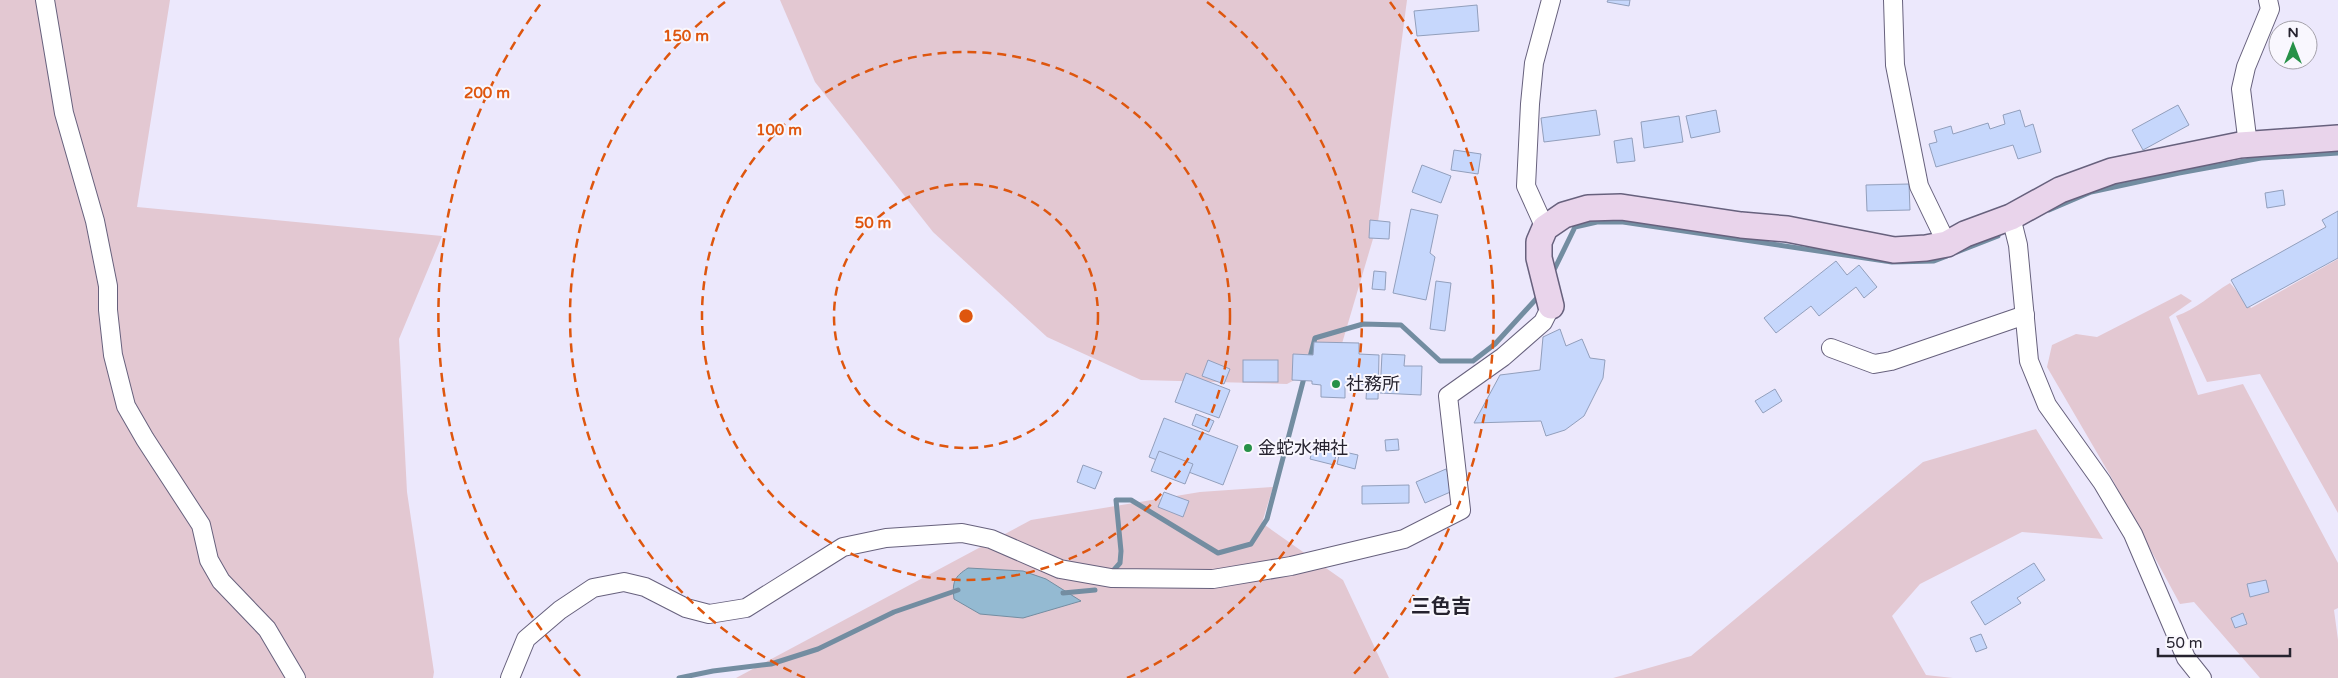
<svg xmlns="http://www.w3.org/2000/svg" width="2338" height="678" viewBox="0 0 2338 678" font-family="'Varela Round','Noto Sans JP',sans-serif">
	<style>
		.green { fill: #e3c8d2 }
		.water { fill: #94bad2; stroke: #738da1 }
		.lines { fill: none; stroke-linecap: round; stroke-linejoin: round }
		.stream { stroke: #738da1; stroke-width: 5 }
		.building { fill: #c6d7fc; stroke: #929fbc }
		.street-casing { stroke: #67617d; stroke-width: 20 }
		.secondary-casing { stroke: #67617d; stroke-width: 28 }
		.street { stroke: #fff; stroke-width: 18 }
		.secondary { stroke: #e9d4eb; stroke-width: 25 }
		.ring { fill: none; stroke: #de560e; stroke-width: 2.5; stroke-dasharray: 9 6 }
		.poi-dot { fill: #279148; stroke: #f9f7fe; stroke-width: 2 }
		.labels { text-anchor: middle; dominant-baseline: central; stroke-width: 4; stroke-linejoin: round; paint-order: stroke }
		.poi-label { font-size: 18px; fill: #26232f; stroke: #f9f7fe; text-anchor: start }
		.quarter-label { font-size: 20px; font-weight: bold; fill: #26232f; stroke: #f9f7fe }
		.centre { fill: #de560e; stroke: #f9f7fe; stroke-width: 2.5 }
		.ring-label { font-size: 15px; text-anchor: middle; font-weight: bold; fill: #de560e; stroke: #f9f7fe; stroke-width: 4; stroke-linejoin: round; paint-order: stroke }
	</style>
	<rect width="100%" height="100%" fill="#ece8fc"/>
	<g class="green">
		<polygon points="0,0 170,0 137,207 442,236 399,339 407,492 434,672 433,678 0,678"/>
		<polygon points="780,0 1407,0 1378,222 1338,357 1287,384 1141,380 1047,337 933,232 815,82"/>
		<path d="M2338 259V513L2260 374 2207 382 2176 316C2196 310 2211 294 2230 283L2251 308Z"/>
		<polygon points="2181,294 2192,301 2169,317 2198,395 2243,384 2338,563 2338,608 2334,610 2338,640 2338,678 2260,678 2194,602 2180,604 2110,475 2047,367 2052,345 2076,334 2097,337"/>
		<polygon points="2036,429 2103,539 2022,532 1920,584 1892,616 1926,675 1953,678 1613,678 1691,656 1923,462"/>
		<polygon points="1273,487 1262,523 1343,580 1389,678 736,678 1031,520 1200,492"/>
	</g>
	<path class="water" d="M968 568 1023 571 1046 579 1081 601 1023 618 980 614 954 599C952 582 954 577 968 568Z"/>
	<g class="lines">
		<g class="stream">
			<polyline points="2049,210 2091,192 2179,173 2261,158 2338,153"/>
			<polyline points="1957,252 1998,236"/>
			<polyline points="1555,268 1575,227 1597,222 1623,222 1892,262 1934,261 1947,256"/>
			<polyline points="1309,361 1315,338 1363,324 1401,325 1440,361 1473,361 1495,344 1537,298"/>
			<polyline points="1112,572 1120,563 1121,551 1116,500 1131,500 1218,553 1251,544 1267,519 1305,374"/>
			<polyline points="1063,593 1095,590"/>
			<polyline points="679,678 713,671 771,664 818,649 894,612 958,590"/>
		</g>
	</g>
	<g class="building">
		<polygon points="1608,0 1630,0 1629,6 1607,2"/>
		<polygon points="1477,5 1479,31 1417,36 1414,11"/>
		<polygon points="2178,105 2189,125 2143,150 2132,130"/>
		<polygon points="1596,110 1600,135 1544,142 1541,118"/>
		<polygon points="1716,110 1720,132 1691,138 1686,116"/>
		<polygon points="2020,110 2025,127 2033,124 2041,152 2018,159 2013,145 1936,167 1929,144 1937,142 1934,131 1951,126 1953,134 1988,123 1990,129 2005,124 2003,115"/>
		<polygon points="1679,116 1683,142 1644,148 1641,122"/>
		<polygon points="1632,138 1635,161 1617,163 1614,141"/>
		<polygon points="1454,150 1481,154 1478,174 1451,170"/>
		<polygon points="1422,165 1451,176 1441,203 1412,192"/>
		<polygon points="1909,184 1910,210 1867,211 1866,185"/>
		<polygon points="2283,190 2285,205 2267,208 2265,193"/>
		<polygon points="1411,209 1438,215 1430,253 1435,257 1426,300 1393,293"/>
		<polygon points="2338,211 2338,258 2247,308 2231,280 2326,227 2322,220"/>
		<polygon points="1370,220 1390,222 1389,239 1369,238"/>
		<polygon points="1836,261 1847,275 1859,265 1877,287 1864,298 1856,287 1819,316 1811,306 1776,333 1764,318"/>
		<polygon points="1374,271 1386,272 1385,290 1372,289"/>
		<polygon points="1436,281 1451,283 1445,331 1430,329"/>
		<polygon points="1560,329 1566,346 1582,339 1590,358 1605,360 1603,378 1584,416 1565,430 1546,436 1541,421 1474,423 1500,375 1540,370 1543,337"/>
		<polygon points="1314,342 1359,343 1359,354 1379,355 1378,399 1366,399 1367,384 1345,386 1345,398 1321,397 1321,385 1312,384 1312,381 1292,380 1293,354 1313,355"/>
		<polygon points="1382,354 1405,355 1404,366 1422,366 1421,395 1380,393"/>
		<polygon points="1208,360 1230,369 1224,384 1202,376"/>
		<rect x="1243" y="360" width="35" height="22"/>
		<polygon points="1186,373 1230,390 1219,418 1175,402"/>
		<polygon points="1775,389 1782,401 1763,413 1755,401"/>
		<polygon points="1196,414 1214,421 1209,432 1192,425"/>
		<polygon points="1164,418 1238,446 1223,485 1149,457"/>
		<polygon points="1398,439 1399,450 1386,451 1385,440"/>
		<polygon points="1314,444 1337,449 1334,465 1310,459"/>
		<polygon points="1159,451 1193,464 1185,484 1151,471"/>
		<polygon points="1340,451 1358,455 1355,469 1337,464"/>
		<polygon points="1083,465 1102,472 1095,489 1077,482"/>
		<polygon points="1446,469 1455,490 1425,503 1416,482"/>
		<polygon points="1409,485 1409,503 1362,504 1362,486"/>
		<polygon points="1164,492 1189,501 1183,517 1158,507"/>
		<polygon points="2034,563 2045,580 2017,598 2021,603 1985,625 1971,602"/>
		<polygon points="2266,580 2269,592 2250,597 2247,584"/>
		<polygon points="2243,613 2247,624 2235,628 2231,618"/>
		<polygon points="1981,634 1987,648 1976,652 1970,638"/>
	</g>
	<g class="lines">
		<g class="street-casing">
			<g id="street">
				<polyline points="45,0 64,113 95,221 108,286 108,310 113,355 126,406 145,439 201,525 209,560 221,581 267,629 296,678"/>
				<polyline points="1893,0 1895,65 1919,186 1947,244"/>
				<polyline points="2248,145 2241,89 2246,67 2270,9 2268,0"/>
				<polyline points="2011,217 2018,245 2029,361 2047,405 2102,482 2133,534 2186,658 2202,678"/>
				<polyline points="1545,228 1526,186 1530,104 1534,63 1551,0"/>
				<polyline points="1831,348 1874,364 1891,361 2025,315"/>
				<polyline points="510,678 526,639 560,610 593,588 624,582 645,587 686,608 709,614 746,608 843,547 886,538 962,533 991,539 1060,569 1111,578 1213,579 1291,566 1404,539 1461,510 1448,396 1503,357 1543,322 1551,306"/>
			</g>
		</g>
		<g class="secondary-casing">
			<polyline id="secondary" points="1551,306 1539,258 1539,242 1545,228 1564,215 1588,208 1621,207 1741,225 1787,229 1894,250 1926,248 1947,244 1965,234 2011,217 2060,190 2112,171 2240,145 2338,138"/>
		</g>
		<use href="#street" class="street"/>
		<use href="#secondary" class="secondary"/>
	</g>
	<g class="ring">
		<circle cx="966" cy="316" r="132"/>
		<circle cx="966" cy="316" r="264"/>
		<path d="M805 678A396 396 0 0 1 725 2M1207 2A396 396 0 0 1 1127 678"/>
		<path d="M580 676A528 528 0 0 1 542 2M1390 2A528 528 0 0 1 1352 676"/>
	</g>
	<g class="poi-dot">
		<circle cx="1336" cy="384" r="5"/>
		<circle cx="1248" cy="448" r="5"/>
	</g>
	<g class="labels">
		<g class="poi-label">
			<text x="1346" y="384">社務所</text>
			<text x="1258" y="448">金蛇水神社</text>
		</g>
		<g class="quarter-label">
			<text x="1441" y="607">三色吉</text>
		</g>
	</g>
	<circle cx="966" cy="316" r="8" class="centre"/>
	<g class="ring-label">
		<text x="686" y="41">150 m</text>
		<text x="487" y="98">200 m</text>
		<text x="779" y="135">100 m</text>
		<text x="873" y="228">50 m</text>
	</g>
	<g transform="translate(2293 45)"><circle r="24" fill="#f9f7fe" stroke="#a5a2ab"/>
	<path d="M0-4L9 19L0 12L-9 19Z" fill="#279148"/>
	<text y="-8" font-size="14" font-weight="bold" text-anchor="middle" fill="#26232f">N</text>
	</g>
	<path d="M2158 648v8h132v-8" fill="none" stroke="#26232f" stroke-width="2.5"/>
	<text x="2166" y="648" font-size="15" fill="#26232f" stroke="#f9f7fe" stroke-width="4" paint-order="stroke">50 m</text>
</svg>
